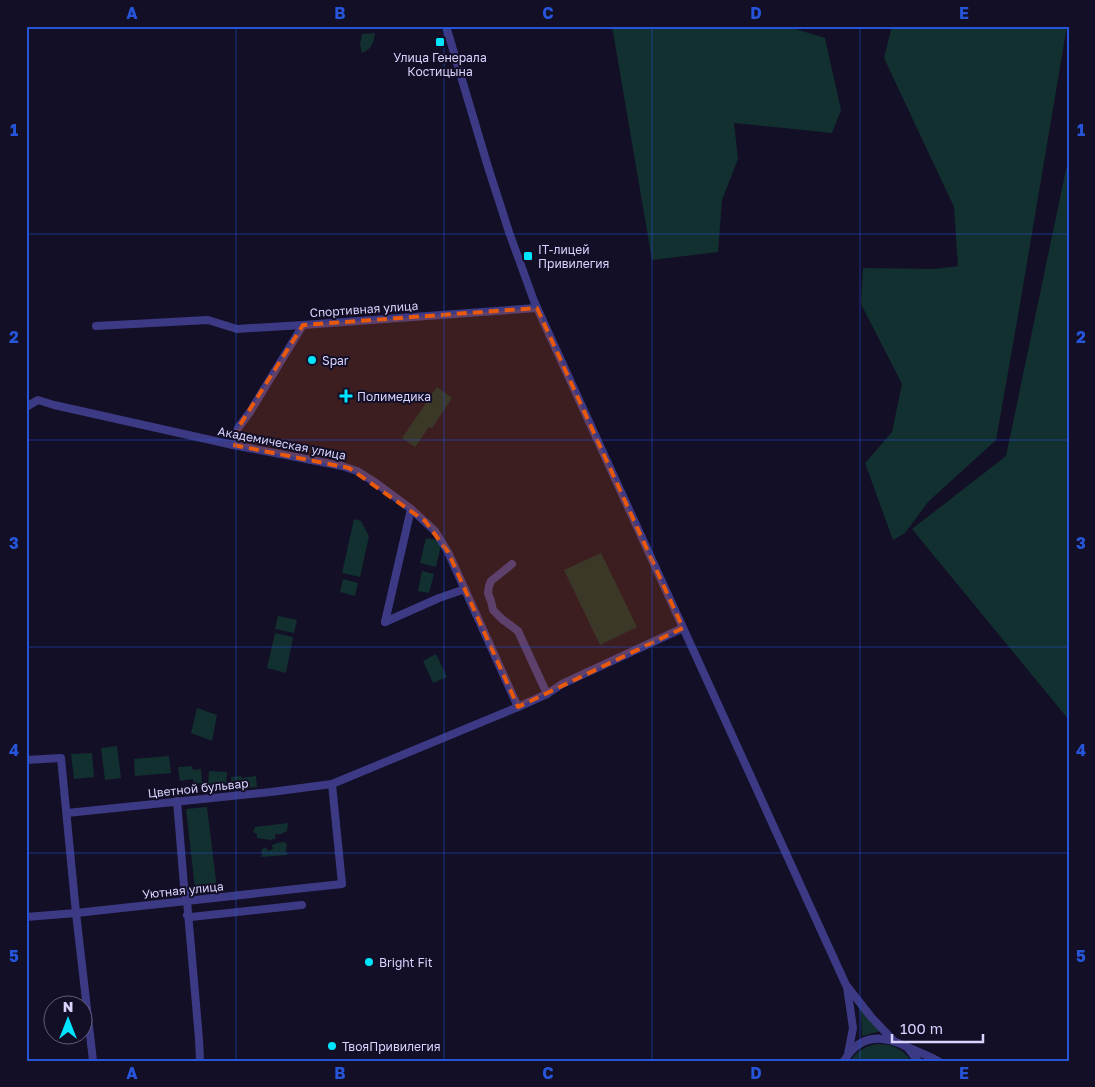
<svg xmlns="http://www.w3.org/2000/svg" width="1095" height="1087" viewBox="0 0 1095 1087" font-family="'Golos Text',sans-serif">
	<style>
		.green { fill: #12302f }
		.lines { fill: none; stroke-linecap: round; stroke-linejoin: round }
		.minor { stroke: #3d3a85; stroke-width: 8 }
		.marked { fill: #e8590c; fill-opacity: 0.2; stroke: #e8590c; stroke-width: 4; stroke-dasharray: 10 6; stroke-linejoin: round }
		.grid { fill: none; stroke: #2655da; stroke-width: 1; stroke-opacity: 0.55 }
		.poi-dot { fill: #00e5ff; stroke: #130f26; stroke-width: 2 }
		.labels { text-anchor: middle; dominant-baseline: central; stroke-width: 4; stroke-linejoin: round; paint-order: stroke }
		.poi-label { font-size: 12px; fill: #d9d4ff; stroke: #130f26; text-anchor: start }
		.street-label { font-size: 12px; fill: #d9d4ff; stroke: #130f26 }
		.neatline { fill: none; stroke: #2655da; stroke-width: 2 }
		.grid-label { font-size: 16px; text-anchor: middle; font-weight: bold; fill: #2655da }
	</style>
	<rect width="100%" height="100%" fill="#130f26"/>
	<g class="green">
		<polygon points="612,26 782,26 792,28 825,38 841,110 832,133 734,123 738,159 722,200 718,252 652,260"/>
		<polygon points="892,26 1067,26 1019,310 996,440 928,502 905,533 893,540 865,463 892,432 902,384 861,304 863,268 935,269 958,266 954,207 884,58"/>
		<path d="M375 33C374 42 372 49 362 53L360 45 362 34Z"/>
		<polygon points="1069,155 1069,720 912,529 1006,456"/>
		<polygon points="437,387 452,398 432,428 429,427 415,447 402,438"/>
		<polygon points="354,519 361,521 369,536 360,577 342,573"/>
		<polygon points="426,538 442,541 436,567 420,563"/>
		<polygon points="601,553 637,627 600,645 564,570"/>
		<polygon points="422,571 434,574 429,593 418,591"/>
		<polygon points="343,579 358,583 355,596 340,592"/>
		<polygon points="278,616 297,620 294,633 275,629"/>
		<polygon points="275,633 293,637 286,673 267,668"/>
		<polygon points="436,654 447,677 433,683 423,661"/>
		<polygon points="197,708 217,715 212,741 191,733"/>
		<polygon points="117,746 121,778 105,780 101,748"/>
		<polygon points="92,753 94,777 74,779 71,754"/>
		<polygon points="169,756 171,773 135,776 134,759"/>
		<polygon points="192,766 193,770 201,769 202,783 194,784 193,779 180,781 178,767"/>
		<polygon points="209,771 227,772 226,786 208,785"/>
		<polygon points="241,776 242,778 256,776 257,787 232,789 231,777"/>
		<polygon points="207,807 217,889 199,891 195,889 186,809"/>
		<polygon points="288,823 287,831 281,834 275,834 275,836 276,838 271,840 257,838 257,834 253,832 255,827"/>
		<polygon points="285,842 287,845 286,852 288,854 287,855 261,857 262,855 261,850 266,847 268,851 273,849 272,845 277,843"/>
		<polygon points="858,1005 881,1031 862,1036 861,1015"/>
		<path d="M879 1044C892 1044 903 1049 911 1061H850C857 1051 866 1045 879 1044Z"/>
	</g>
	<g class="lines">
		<g class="minor">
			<polyline points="446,26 488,167 509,232 534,301 846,985 872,1018 893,1040"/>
			<polyline points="96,326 208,320 237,329 303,325"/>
			<polyline points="26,407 38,400 54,405 233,445 342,466 357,471 376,483 411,509 435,531 448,552 518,707 332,784 271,792 67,813"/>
			<polyline points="233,445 238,428 250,412 303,325 537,308"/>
			<polyline points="512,564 491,581 489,586 488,593 491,601 493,610 502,619 518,631 547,694"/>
			<polyline points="385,622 411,509"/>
			<polyline points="385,622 439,598 465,589"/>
			<polyline points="518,707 547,694 562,684 683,628"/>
			<polyline points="26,760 61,758 76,913 93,1061"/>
			<polyline points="177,801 184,886 187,901 199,1039 200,1061"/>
			<polyline points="187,915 191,917 302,905"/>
			<polyline points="26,917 76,913 342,884 332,784"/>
			<polyline points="847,987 853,1028 848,1054"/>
			<polyline points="908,1048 918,1061"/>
			<path d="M844 1061C859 1035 881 1034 905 1046 916 1051 927 1055 938 1061"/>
		</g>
	</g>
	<path class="marked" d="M537 308 683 628 518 707 448 552 425 521 349 468 233 445 238 428 303 325Z"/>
	<path class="grid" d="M236 26V1061M444 26V1061M652 26V1061M860 26V1061M26 234H1069M26 440H1069M26 647H1069M26 853H1069"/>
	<g class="poi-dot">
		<rect x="435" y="37" width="10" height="10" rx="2.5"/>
		<rect x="523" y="251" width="10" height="10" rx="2.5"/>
		<circle cx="312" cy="360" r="5"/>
		<path d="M343.5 388.5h5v5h5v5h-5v5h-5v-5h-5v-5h5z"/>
		<circle cx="369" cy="962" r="5"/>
		<circle cx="332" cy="1046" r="5"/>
	</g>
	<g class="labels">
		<g class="poi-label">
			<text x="440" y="57" text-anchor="middle">Улица Генерала<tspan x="440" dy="14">Костицына</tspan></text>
			<text x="538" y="249">IT-лицей<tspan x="538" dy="14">Привилегия</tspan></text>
			<text x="322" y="360">Spar</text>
			<text x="357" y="396">Полимедика</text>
			<text x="379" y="962">Bright Fit</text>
			<text x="342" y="1046">ТвояПривилегия</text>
		</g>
		<g class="street-label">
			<text transform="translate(364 309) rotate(-4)">Спортивная улица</text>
			<text transform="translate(282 443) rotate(11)">Академическая улица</text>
			<text transform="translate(198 788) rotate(-6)">Цветной бульвар</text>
			<text transform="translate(183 890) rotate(-6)">Уютная улица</text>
		</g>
	</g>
	<rect width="1095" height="1087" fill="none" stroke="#130f26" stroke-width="55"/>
	<g transform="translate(68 1020)"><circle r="24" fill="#130f26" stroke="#625e7d"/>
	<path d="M0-4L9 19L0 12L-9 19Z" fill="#00e5ff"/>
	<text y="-8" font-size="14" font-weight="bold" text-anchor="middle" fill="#d9d4ff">N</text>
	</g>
	<path d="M892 1034v8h91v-8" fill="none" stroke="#d9d4ff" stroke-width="2.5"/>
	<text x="900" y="1034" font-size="15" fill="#d9d4ff" stroke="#130f26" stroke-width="4" paint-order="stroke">100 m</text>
	<rect x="28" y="28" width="1040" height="1032" class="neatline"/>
	<g class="grid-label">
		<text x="132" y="19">A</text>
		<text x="340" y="19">B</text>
		<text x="548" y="19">C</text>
		<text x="756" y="19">D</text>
		<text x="964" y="19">E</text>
		<text x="14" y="136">1</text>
		<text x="1081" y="136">1</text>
		<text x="14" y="343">2</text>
		<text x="1081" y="343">2</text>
		<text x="14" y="549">3</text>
		<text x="1081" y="549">3</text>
		<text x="14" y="756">4</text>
		<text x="1081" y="756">4</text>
		<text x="14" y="962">5</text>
		<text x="1081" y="962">5</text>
		<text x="132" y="1079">A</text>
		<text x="340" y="1079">B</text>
		<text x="548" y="1079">C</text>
		<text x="756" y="1079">D</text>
		<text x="964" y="1079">E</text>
	</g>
</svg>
